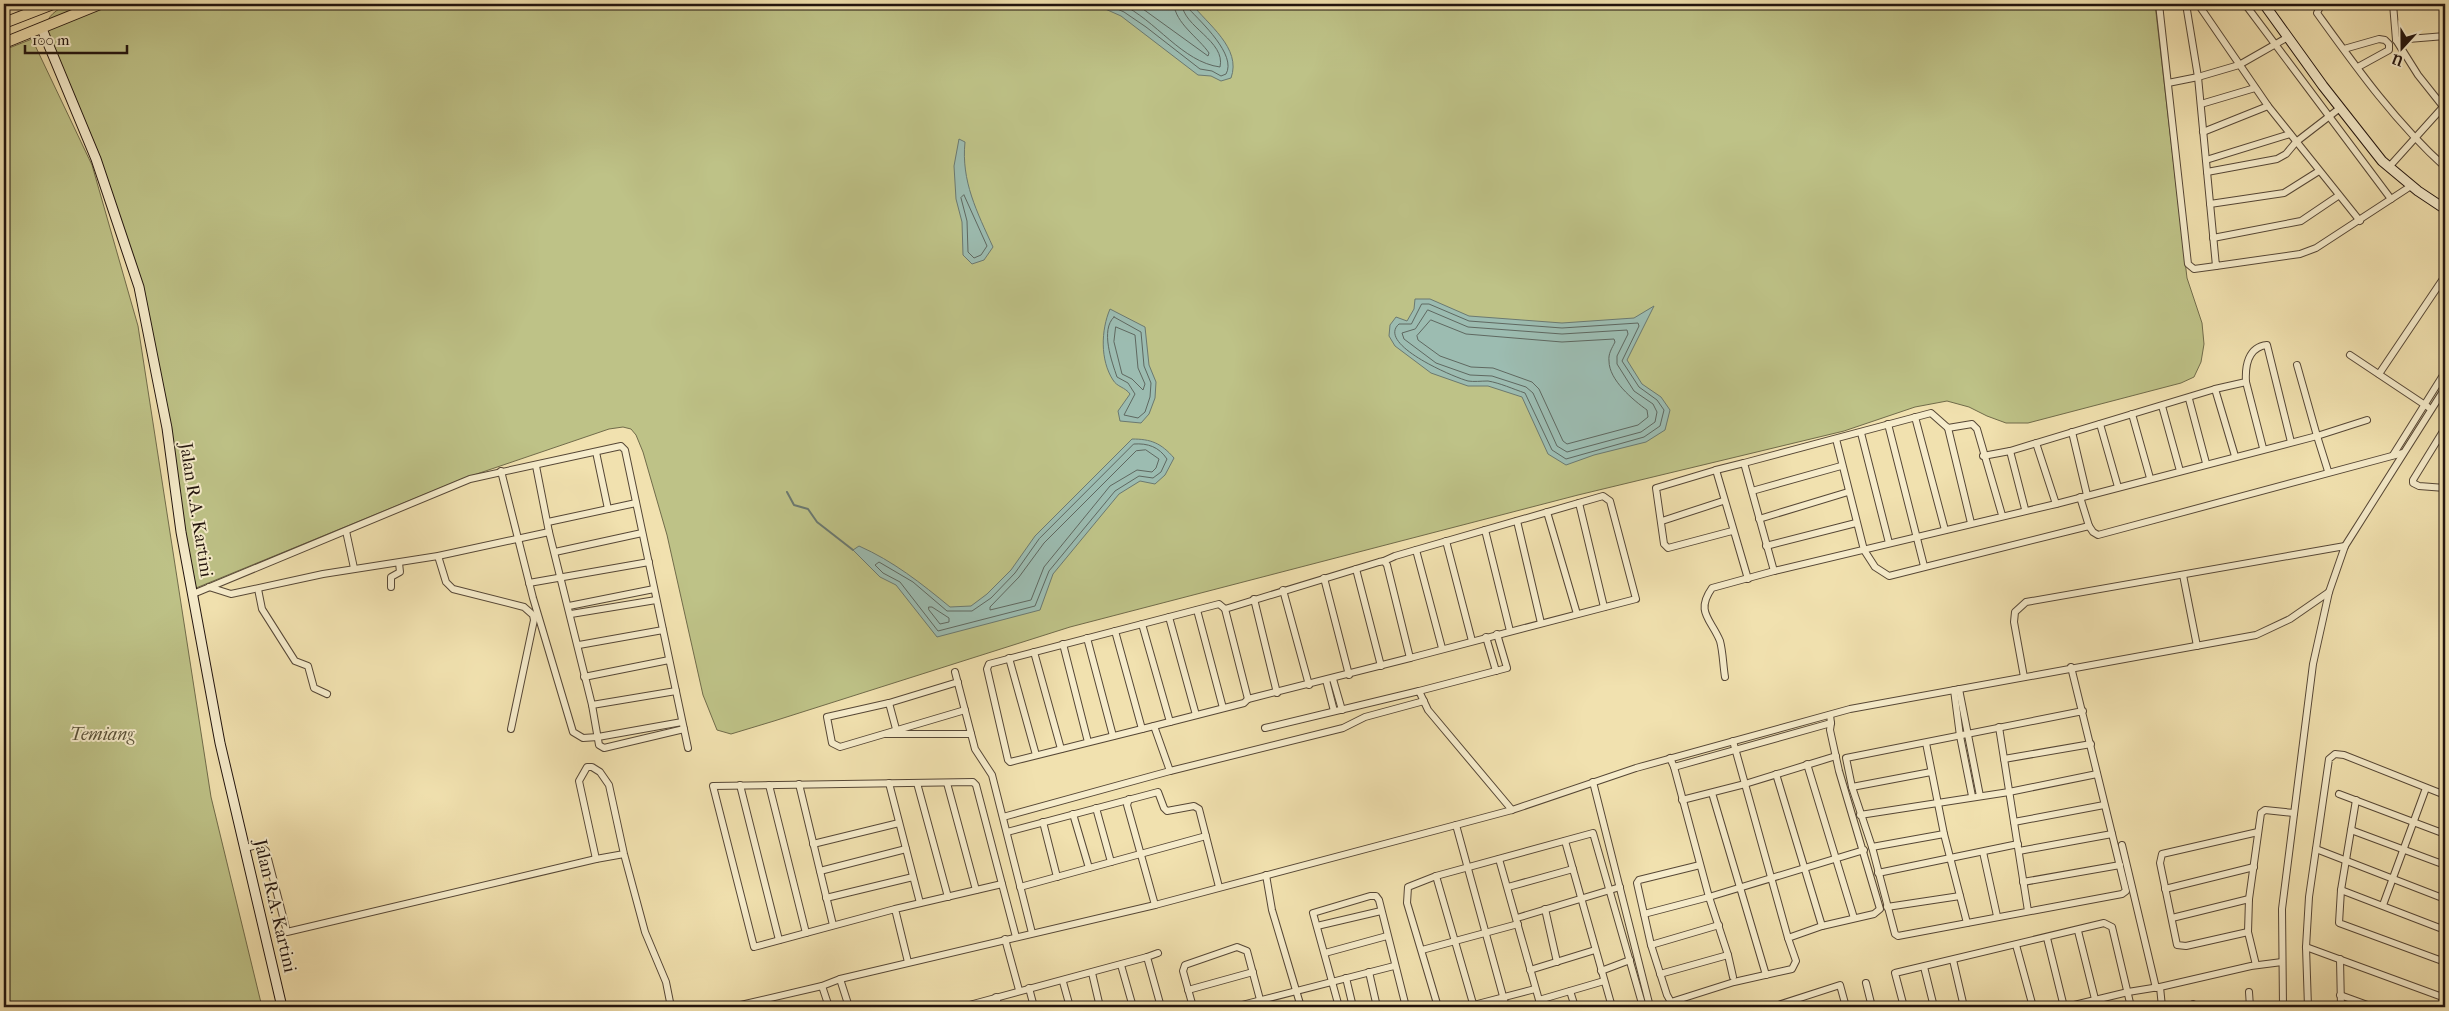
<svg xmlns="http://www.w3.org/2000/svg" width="2449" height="1011" viewBox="0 0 2449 1011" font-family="'IM FELL French Canon',serif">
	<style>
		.green { fill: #bec287; stroke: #706b4a }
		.water { fill: #9cbcb1; stroke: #6b7970 }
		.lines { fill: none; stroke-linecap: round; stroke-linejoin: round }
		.shore { stroke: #5f6860; stroke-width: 1 }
		.stream { stroke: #6b7970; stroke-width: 2 }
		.minor-casing { stroke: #564736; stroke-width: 8 }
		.secondary-casing { stroke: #22140e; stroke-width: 11 }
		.trunk-casing { stroke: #22140e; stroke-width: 12 }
		.minor { stroke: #f6eccb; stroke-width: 6 }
		.secondary { stroke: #f6eccb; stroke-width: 9 }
		.trunk { stroke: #f1e1af; stroke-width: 10 }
		.labels { text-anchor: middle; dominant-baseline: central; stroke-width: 4; stroke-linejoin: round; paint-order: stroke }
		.street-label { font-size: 18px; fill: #22140e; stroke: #f6eccb }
		.park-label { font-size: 18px; font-style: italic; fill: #595138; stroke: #f6eccb }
	</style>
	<rect width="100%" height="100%" fill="#f1e1af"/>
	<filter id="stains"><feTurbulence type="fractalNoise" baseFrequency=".004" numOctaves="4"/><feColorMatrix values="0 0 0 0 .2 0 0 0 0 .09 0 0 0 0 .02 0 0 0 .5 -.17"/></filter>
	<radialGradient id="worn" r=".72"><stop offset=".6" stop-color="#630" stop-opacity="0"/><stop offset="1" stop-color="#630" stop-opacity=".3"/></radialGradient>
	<g class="green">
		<path d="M69 4H2155L2187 278 2202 323 2204 344 2201 362 2194 377 2181 383 2028 423H2006L1987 416 1969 407 1947 401 1915 407 1844 431 1578 495 1070 627 774 721 731 734 717 730 703 695 667 535 643 452 636 435 631 429 623 427 609 429 462 479 196 588 139 284 45 30C47 15 56 10 69 4Z"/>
		<polygon points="32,39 92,165 138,326 211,797 262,1007 4,1007 4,50"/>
	</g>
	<g class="water">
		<path d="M1094 4H1192C1207 24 1242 48 1231 78L1221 81 1211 76 1198 75 1121 16Z"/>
		<path d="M959 139 965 142C961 181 977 212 993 247L984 260 972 264 963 255 962 222 956 199 954 166Z"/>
		<polygon points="1415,299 1430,299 1469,316 1562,323 1634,318 1654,306 1627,360 1642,384 1661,397 1670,410 1665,430 1646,442 1594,455 1566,465 1548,454 1522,397 1488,386 1468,386 1431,373 1395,346 1389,336 1390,325 1396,317 1407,321 1414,309"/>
		<path d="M1110 309 1145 327 1149 365 1156 382 1155 398 1149 414 1141 423 1120 421 1118 411 1130 394C1125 387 1117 387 1113 380 1100 360 1101 330 1110 309Z"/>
		<path d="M1132 439C1151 439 1161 443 1174 458L1165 475 1155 484 1140 481 1119 494 1053 574 1040 610 937 637 896 585 880 577 853 550 859 546C893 561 921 583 950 607L971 606 987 594 1011 570 1035 536Z"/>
	</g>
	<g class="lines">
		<g class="shore">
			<path d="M1106 4 1124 12 1146 27 1200 69 1212 71 1221 76 1226 74C1237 55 1201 22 1189 9L1188 4"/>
			<path d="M1121 4C1156 20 1182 62 1220 67 1226 41 1183 27 1182 4"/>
			<path d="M1136 4 1208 56 1209 53C1199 38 1175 23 1174 4"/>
			<polygon points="964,195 987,246 981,255 974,258 968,252 967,221 961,198"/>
			<path d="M1422 304H1429L1469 321 1562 328 1638 323 1639 326 1622 361 1639 387 1657 400 1664 410 1660 426 1644 437 1566 459 1552 450 1525 393C1513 389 1500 383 1488 381 1481 381 1474 382 1468 381 1453 377 1376 344 1399 324H1411Z"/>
			<polygon points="1428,310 1468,327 1562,334 1627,330 1628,334 1617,356 1617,364 1634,391 1653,404 1657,412 1655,422 1641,432 1567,452 1557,446 1533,393 1526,387 1492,376 1470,375 1436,363 1404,339 1402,333 1415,329"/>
			<path d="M1114 317 1141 332 1144 366 1151 383 1150 397 1145 412 1138 418 1124 415 1135 394 1128 383 1117 377C1112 362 1100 330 1114 317Z"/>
			<path d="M1431 320 1466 334 1562 342 1614 339 1615 342C1612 348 1608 354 1609 361 1609 380 1633 400 1647 410L1648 417 1638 425 1567 444 1563 441 1539 389 1532 382 1493 368 1471 367 1440 356 1418 340 1417 336Z"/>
			<polygon points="1116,327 1135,335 1138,368 1145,384 1143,390 1132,379 1122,374 1114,342"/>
			<path d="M1134 444C1148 443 1159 447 1167 459L1161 472 1153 478 1139 476 1115 491 1049 571 1035 606 938 631 900 582 883 573 875 565 879 562 913 582 947 611H972L991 598 1015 573 1039 539Z"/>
			<polygon points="1146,450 1159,459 1156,468 1152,472 1137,470 1110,486 1044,567 1031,600 990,610 990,607 1019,577 1044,543 1136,451"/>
			<polygon points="929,607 932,607 949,618 949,622 940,624 929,610"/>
		</g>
		<polyline class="stream" points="787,492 794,505 808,509 817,522 853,550"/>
		<g class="minor-casing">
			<g id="minor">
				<polyline points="2159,4 2188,264 2194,269 2216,266"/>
				<polyline points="2186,4 2198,77 2216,266 2300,254 2316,248 2411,186"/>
				<polyline points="2198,4 2268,106 2360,221"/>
				<polyline points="2245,4 2391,199"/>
				<path d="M2340 4 2321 5 2317 13C2356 67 2395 122 2445 167"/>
				<polyline points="2393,4 2396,40 2418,75 2445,109"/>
				<polyline points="2396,40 2445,36"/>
				<polyline points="2344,49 2379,39 2385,40 2389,44 2389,50 2358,67"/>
				<polyline points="2168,83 2198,77 2239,65 2288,37"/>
				<polyline points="2201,104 2255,88"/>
				<polyline points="2203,132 2268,106"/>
				<polyline points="2206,160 2290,134"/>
				<polyline points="2389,167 2443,107"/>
				<polyline points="2207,172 2277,159 2286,154 2296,142 2340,108"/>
				<polyline points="2210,204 2284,193 2319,171"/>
				<polyline points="2213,238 2301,221 2338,196"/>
				<polyline points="2350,355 2428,407"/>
				<polyline points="2297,365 2317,436 2367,420"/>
				<polyline points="2379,374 2445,276"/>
				<polyline points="2246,382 2263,448"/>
				<polyline points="2215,389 2235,456"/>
				<polyline points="2189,399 2206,463"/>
				<polyline points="2162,406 2180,471"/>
				<polyline points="2132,414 2150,478"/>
				<polyline points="1915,417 1945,530"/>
				<polyline points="1888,424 1924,566"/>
				<polyline points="2100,424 2118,487"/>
				<polyline points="1948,428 1971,523"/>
				<polyline points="2445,428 2413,480 2413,483 2419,486 2445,488"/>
				<polyline points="2072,432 2087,495"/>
				<polyline points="1861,433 1889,543"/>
				<polyline points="1836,439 1864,550 1875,567 1889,576 2089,526 2093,532 2098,535 2403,453"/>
				<polyline points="2036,443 2056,504"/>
				<polyline points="2010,451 2025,509"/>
				<polyline points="596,452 608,509"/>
				<polyline points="2393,455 2445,372"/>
				<path d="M1983 456 2010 451 2215 389 2246 382C2245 366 2248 347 2267 345L2291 442"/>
				<polyline points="536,466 549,532 592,705 599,745 604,748 684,729"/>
				<polyline points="1716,470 1744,463"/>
				<polyline points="501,471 533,598 573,732 583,738 598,737 682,722"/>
				<polyline points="1752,491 1841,466"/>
				<polyline points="2080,497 2089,526"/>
				<polyline points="1579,503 1604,607"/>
				<polyline points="1547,512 1577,614"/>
				<polyline points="2002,515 1977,429 1972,424 1948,428 1931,413 1744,463 1774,571 2056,504 2317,436 2328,471"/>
				<polyline points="1759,519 1848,492"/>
				<polyline points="1517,521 1541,623"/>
				<polyline points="1662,521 1723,501"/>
				<polyline points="548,522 636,503"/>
				<polyline points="1485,530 1510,631"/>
				<polyline points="346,531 354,568"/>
				<polyline points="1732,531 1668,548 1664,544 1656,488 1716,470 1748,579"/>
				<polyline points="1446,541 1472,641"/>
				<polyline points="1766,546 1856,523"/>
				<polyline points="1416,550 1442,648"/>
				<polyline points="555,552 642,533"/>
				<polyline points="438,556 446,582 453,589 524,607 533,615 534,620 511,729"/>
				<polyline points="1384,561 1395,556 1603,496 1610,501 1636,599 1410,658"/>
				<polygon points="1379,562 1384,561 1387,565 1410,658 1248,699 1225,609"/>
				<polyline points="1356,569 1381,666"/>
				<polyline points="2183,575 2197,646"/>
				<polyline points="1324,578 1349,675"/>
				<polyline points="529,583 649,562"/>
				<polyline points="209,587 231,594 323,574 438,556 549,532"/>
				<polyline points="391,587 391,577 400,572 399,563"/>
				<polyline points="258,589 262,609 295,661 308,666 314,688 327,694"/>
				<polyline points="1283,590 1309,685"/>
				<polyline points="193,594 470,479 621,446 625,450 688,748"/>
				<polyline points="1254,599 1277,693"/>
				<polyline points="569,606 654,589"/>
				<polyline points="1197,610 1223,708"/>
				<polyline points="571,614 656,600"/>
				<polyline points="1169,617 1196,715"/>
				<polyline points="1142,624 1170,722"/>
				<polyline points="1115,631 1142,729"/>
				<polyline points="1486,637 1496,671"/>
				<polyline points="1087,638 1113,736"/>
				<polyline points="1063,644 1088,742"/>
				<polyline points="579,645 663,630"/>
				<polyline points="1034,652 1061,749"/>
				<polyline points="1009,658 1036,755"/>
				<polyline points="2071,667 2126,891 2122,894 1898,936 1895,934 1872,847 1852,787 1846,758 2083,711"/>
				<polyline points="955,672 975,749 992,775 1032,933"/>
				<polyline points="584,677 669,660"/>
				<path d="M1725 677C1723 665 1723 652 1720 641 1711 619 1695 612 1712 588L1774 571"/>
				<polyline points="2024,677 2014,622 2015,612 2026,602 2345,546"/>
				<polyline points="1333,679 1342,710"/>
				<polyline points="1326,680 1334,711"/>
				<polyline points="958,682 889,703 827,717 832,743 840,747 965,710"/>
				<polyline points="1959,689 1980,796"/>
				<polyline points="1954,690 1960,736 1972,796"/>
				<polyline points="1419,691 1507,668 1497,634"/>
				<polyline points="889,703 896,729"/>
				<polyline points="592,705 676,691"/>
				<polyline points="1154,726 1244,703 1248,699"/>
				<polyline points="1999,727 2028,911"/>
				<polyline points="1265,728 1419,691 1428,710 1512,810"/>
				<polyline points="886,734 971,734"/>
				<polyline points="1733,741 1788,938"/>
				<polyline points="1926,743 1944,834 1967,923"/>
				<polyline points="1670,758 1674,767 1831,723"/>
				<polyline points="2004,759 2091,744"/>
				<polyline points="1807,764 1854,918"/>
				<polyline points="1170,771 1343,728 1365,717 1424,701"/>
				<polyline points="1776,774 1822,926"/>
				<polyline points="1593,782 1650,1007"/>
				<polyline points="889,783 920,903"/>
				<polyline points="917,783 948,897"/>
				<polyline points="947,783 976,890"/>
				<polyline points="799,784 833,925"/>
				<polyline points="740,785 779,940"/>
				<polyline points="769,785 806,933"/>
				<polyline points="1852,787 1931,772"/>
				<polyline points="1712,793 1766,975"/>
				<polyline points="2339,794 2445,834"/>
				<polyline points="1129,799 1127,805 1155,905"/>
				<polyline points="1682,800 1745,784 1836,756"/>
				<polyline points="2356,800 2341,890 2339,923 2445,962"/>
				<polyline points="1096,808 1111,862"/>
				<polyline points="1073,814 1089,868"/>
				<polyline points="1860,815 2009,792 2097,774"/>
				<polyline points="1003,817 1170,771 1154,726 1010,762 1008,760 987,669 989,664 1219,604 1225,609"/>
				<polyline points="1043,822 1057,877"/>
				<polyline points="2014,822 2104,805"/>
				<polyline points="1456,825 1506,1007"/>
				<polyline points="2351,830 2445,865"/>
				<polyline points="1007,832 1158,792 1164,808 1167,811 1194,806 1199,809 1219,887"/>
				<polyline points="1565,841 1612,1007"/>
				<polyline points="813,844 899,823"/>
				<polyline points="2122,845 2156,988"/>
				<polyline points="1872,847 1944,834"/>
				<polyline points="245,848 258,845 266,851 287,932 596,859"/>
				<polyline points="2316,849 2445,899"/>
				<polyline points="2019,851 2112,834"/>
				<polyline points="1983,852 1997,916"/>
				<polyline points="624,854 596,859 579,781 587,767 592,767 600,772 609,785 624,854 645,932 666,982 671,1007"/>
				<polyline points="1499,859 1541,1007"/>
				<polyline points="1700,865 1639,880 1637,883 1651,945 1667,995 1671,1002 1734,982 1792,969 1796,961 1788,938 1822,926 1874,914 1880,909 1839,771 1830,730 1831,723 1830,715"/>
				<polyline points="820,871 906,849"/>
				<polyline points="1878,873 2018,844"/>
				<polyline points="1266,875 1272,910 1301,1007"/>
				<polyline points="1436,876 1474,1007"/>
				<polyline points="2023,882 2120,865"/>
				<polyline points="1002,884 1016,937"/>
				<polyline points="1020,887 1206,836"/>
				<polyline points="1508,887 1573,869"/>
				<polyline points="2165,889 2254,867"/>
				<polyline points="2341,890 2445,930"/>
				<polyline points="826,898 913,877"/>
				<polyline points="2383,905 2426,788"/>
				<polyline points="1887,907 1960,896"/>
				<polyline points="895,909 1002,884 976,785 973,782 713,786 754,947 895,909 908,962"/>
				<polyline points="1545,909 1557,962"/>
				<polyline points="1644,914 1709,897 1864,850"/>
				<polyline points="1517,918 1620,887"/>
				<polyline points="2172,918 2249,899"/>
				<polyline points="1317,926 1381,911"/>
				<polyline points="2078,931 2097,1007"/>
				<polyline points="2248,932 2186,946 2177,945 2160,863 2162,854 2258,832"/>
				<polyline points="2047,938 2064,1007"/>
				<polyline points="1005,939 1019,990"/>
				<polyline points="1651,945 1719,925"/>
				<polyline points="2016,945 2033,1007"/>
				<polyline points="2306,947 2445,998"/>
				<polyline points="1422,950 1518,924"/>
				<polyline points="1158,953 1147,957 1161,1007"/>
				<polyline points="1325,953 1387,936"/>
				<polyline points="1728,955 1733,977"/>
				<polyline points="2340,959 2341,1007"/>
				<polyline points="1953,960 1964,1007"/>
				<polyline points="1121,965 1133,1007"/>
				<polyline points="2256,965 2248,932 2249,899 2261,813 2265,810 2294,813"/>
				<polyline points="1924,967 1934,1007"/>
				<polyline points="1530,970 1595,950"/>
				<polyline points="1601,971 1630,960"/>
				<polyline points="1369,972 1377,1007"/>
				<polyline points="1092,973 1100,1007"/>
				<polyline points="1660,974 1728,955 1709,897 1674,767"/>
				<polyline points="1346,978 1353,1007"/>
				<polyline points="840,979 849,1007"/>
				<polyline points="1063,982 1070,1007"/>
				<polyline points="1866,983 1872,1007"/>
				<polyline points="822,986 829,1007"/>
				<polyline points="1029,988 1034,1007"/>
				<polyline points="1188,990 1253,972"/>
				<polyline points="1570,991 1575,1007"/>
				<polyline points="2249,992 2250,1007"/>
				<polyline points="2340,995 2373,1007"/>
				<polyline points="996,997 999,1007"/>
				<polyline points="1539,1000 1604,981"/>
				<polyline points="2193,1004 2194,1007"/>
				<polyline points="732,1007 822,986 840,979 1155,905 1456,825 1512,810 1636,768 1850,709 2256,635 2290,619 2329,592"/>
				<polyline points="962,1007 1147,957"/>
				<polyline points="1193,1007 1183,971 1185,965 1237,947 1247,951 1262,1007"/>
				<polyline points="1234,1007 1394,966"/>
				<polyline points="1339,1007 1313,913 1370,896 1376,896 1379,900 1406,1007"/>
				<polyline points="1438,1007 1407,903 1408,887 1436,876 1593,833 1643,1007"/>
				<polyline points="1466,1007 1535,989"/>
				<polyline points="1772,1007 1840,985 1846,1007"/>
				<polyline points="1904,1007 1895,973 2104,923 2112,927 2131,1007"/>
				<polyline points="2066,1007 2128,992 2159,987"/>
				<polyline points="2162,1007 2160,987 2251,966 2282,962"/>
				<polyline points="2283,1007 2282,909 2313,664 2329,592 2345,546 2445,388"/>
				<polyline points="2308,1007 2306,947 2309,897 2329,759 2335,754 2344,755 2445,795"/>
				<polyline points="2440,1007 2444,998"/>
			</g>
		</g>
		<g class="secondary-casing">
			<g id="secondary">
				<polyline points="2264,4 2323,86 2382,161 2418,191 2445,209"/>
				<polyline points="42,29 96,159 139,287 167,428 181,532 220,743 282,1007"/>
			</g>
		</g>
		<g class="trunk-casing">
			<g id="trunk">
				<polyline points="4,23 53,4"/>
				<polyline points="4,43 100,4"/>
			</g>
		</g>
		<use href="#minor" class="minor"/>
		<use href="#secondary" class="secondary"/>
		<use href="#trunk" class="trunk"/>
	</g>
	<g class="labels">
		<g class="street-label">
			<text transform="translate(196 510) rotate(81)">Jalan R.A. Kartini</text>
			<text transform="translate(275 906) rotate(77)">Jalan R.A. Kartini</text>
		</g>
		<g class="park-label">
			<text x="102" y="734">Temiang</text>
		</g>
	</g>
	<rect width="2449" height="1011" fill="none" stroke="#f1e1af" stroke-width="20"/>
	<rect x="5" y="5" width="2439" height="1001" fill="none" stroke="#22140e" stroke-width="2.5"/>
	<rect x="10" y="10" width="2429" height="991" fill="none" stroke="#22140e"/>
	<g transform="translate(2402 48) rotate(201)" stroke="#f6eccb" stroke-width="4" paint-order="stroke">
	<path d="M0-4L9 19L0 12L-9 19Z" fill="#22140e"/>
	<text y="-8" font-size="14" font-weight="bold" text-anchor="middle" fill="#22140e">U</text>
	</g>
	<path d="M25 45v8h102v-8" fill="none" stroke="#22140e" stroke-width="2.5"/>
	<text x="32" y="45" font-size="15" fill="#22140e" stroke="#f6eccb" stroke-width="4" paint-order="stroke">100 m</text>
	<rect width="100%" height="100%" filter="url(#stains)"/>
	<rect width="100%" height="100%" fill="url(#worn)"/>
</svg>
